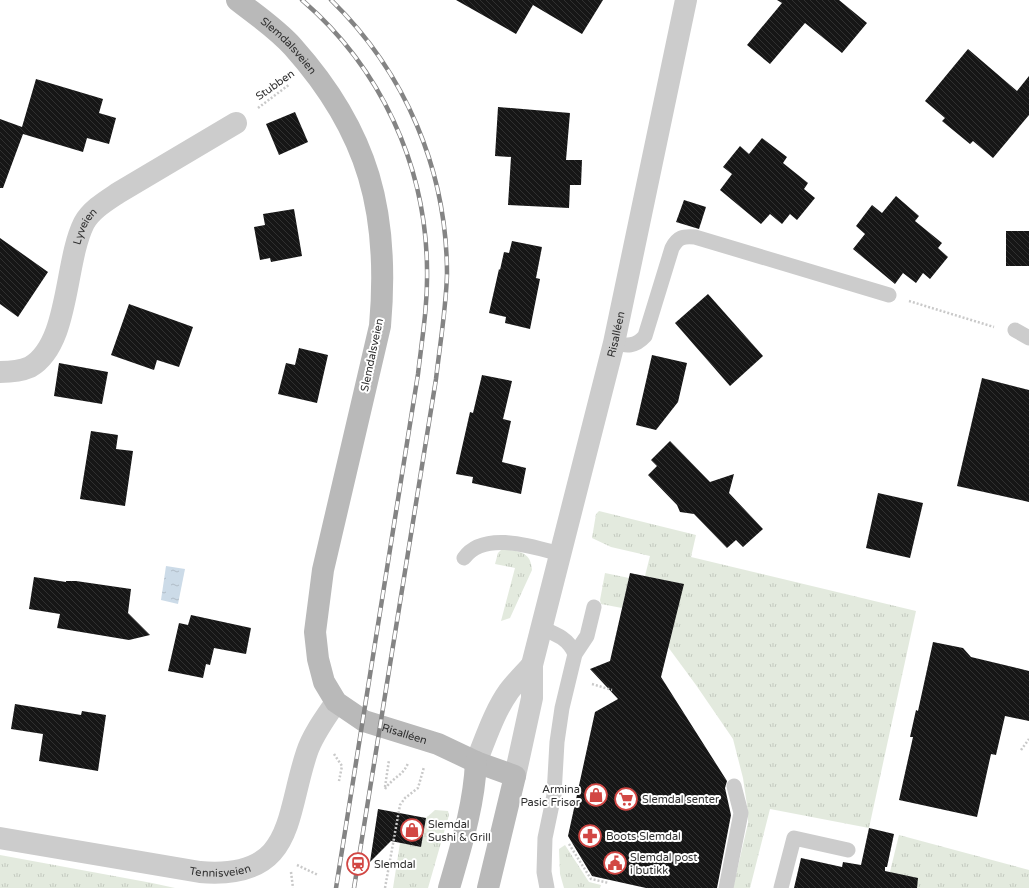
<svg xmlns="http://www.w3.org/2000/svg" width="1029" height="888" viewBox="0 0 1029 888" font-family="'Varela Round',sans-serif">
	<style>
		.grass { fill: url(#grass-tufts) }
		.water { fill: url(#water-ripples) }
		.building { fill: url(#building-back-hatch) }
		.lines { fill: none; stroke-linecap: round; stroke-linejoin: round }
		.path { stroke: #c9c9c9; stroke-width: 2.5; stroke-dasharray: 2 2; stroke-linecap: butt }
		.lane { stroke: #ccc; stroke-width: 15 }
		.street { stroke: #ccc; stroke-width: 22 }
		.secondary { stroke: #b9b9b9; stroke-width: 22 }
		.rail-casing { stroke: #848484; stroke-width: 4.5 }
		.rail { stroke: #fff; stroke-width: 3; stroke-dasharray: 9; stroke-linecap: butt }
		.labels { text-anchor: middle; dominant-baseline: central; stroke-width: 4; stroke-linejoin: round; paint-order: stroke }
		.street-label { font-size: 11px; fill: #2f2f2f; stroke: #fff }
		.poi-label { font-size: 11px; fill: #2f2f2f; stroke: #fff; text-anchor: start }
	</style>
	<defs>
		<pattern id="grass-tufts" width="24" height="20" patternUnits="userSpaceOnUse"><rect width="24" height="20" fill="#e3eade"/><path d="M3 7l-1-3M5 7V3M7 7l1-3M15 17l-1-3M17 17v-4M19 17l1-3" fill="none" stroke="#c3c9bf"/></pattern>
		<pattern id="water-ripples" width="26" height="14" patternUnits="userSpaceOnUse"><rect width="26" height="14" fill="#ccdbe8"/><path d="M2 4q2-2 4 0t4 0M15 11q2-2 4 0t4 0" fill="none" stroke="#b0bcc7"/></pattern>
		<pattern id="building-back-hatch" width="6" height="6" patternUnits="userSpaceOnUse"><rect width="6" height="6" fill="#161616"/><path d="M-1 5l2 2M0 0l6 6M5-1l2 2" fill="none" stroke="#303030"/></pattern>
	</defs>
	<rect width="100%" height="100%" fill="#fff"/>
	<g class="grass">
		<polygon points="599,511 696,535 691,557 916,611 869,828 770,809 750,888 733,888 748,823 748,812 743,778 733,739 696,685 668,647 683,584 645,576 650,556 611,547 592,538 596,514"/>
		<path d="M502 549C518 551 531 551 532 570L510 618 501 621 515 568 495 564 498 553Z"/>
		<polygon points="605,573 629,578 622,608 601,604 600,600"/>
		<polygon points="435,810 448,811 449,815 428,888 393,888 400,843 421,846 426,818"/>
		<polygon points="899,835 1029,870 1029,888 886,888"/>
		<polygon points="565,845 589,882 601,885 600,888 564,888 560,874 559,849"/>
		<polygon points="0,855 152,883 175,888 0,888"/>
	</g>
	<polygon class="water" points="166,566 185,569 178,604 161,600"/>
	<g class="building">
		<polygon points="456,0 603,0 582,34 533,5 516,34"/>
		<polygon points="777,0 839,0 867,23 842,53 805,23 770,64 747,45 782,3"/>
		<polygon points="968,49 1017,91 1029,76 1029,115 993,158 973,141 970,144 942,121 945,118 925,101"/>
		<polygon points="36,79 103,99 99,113 116,118 109,144 87,138 83,152 23,134 3,188 0,188 0,119 22,127"/>
		<polygon points="498,107 570,113 566,160 582,160 581,185 570,185 569,208 508,205 511,157 495,156"/>
		<polygon points="295,112 308,142 279,155 266,124"/>
		<polygon points="762,138 787,157 783,163 808,183 804,189 815,198 797,220 790,214 782,224 770,214 761,224 720,190 732,174 723,167 740,146 749,154"/>
		<polygon points="896,196 919,216 915,221 942,243 938,248 948,257 930,279 923,273 916,283 903,273 895,284 853,249 865,234 856,226 872,205 882,213"/>
		<polygon points="684,200 706,207 699,229 676,222"/>
		<polygon points="294,209 302,256 271,262 270,258 260,260 254,227 265,225 263,214"/>
		<rect x="1006" y="231" width="23" height="35"/>
		<polygon points="0,238 48,272 18,317 0,304"/>
		<polygon points="512,241 542,247 536,278 540,279 530,329 505,323 506,317 489,313 499,269 500,270 504,252 509,253"/>
		<polygon points="708,294 763,356 730,386 675,323"/>
		<polygon points="129,304 193,327 179,367 157,360 154,370 111,355"/>
		<polygon points="299,348 328,355 317,403 278,394 286,363 295,365"/>
		<polygon points="652,355 687,363 678,402 656,430 636,425"/>
		<polygon points="59,363 108,372 102,404 54,396"/>
		<polygon points="482,375 512,381 503,419 511,421 502,462 526,468 521,494 472,483 473,477 456,474 470,412 473,413"/>
		<polygon points="982,378 1029,390 1029,502 957,486"/>
		<polygon points="91,431 118,435 116,449 133,451 125,506 80,499"/>
		<polygon points="670,441 710,482 734,474 729,493 763,529 743,547 736,540 727,548 694,514 680,512 677,505 648,475 657,466 651,460"/>
		<polygon points="878,493 923,503 910,558 866,548"/>
		<polygon points="630,573 684,584 661,677 727,781 725,788 731,815 717,888 646,888 592,876 568,836 595,712 618,699 590,669 610,661"/>
		<polygon points="34,577 66,582 66,581 76,581 131,589 128,613 150,635 129,640 57,628 60,614 29,609"/>
		<polygon points="191,615 251,628 246,654 214,648 210,665 206,664 203,678 168,671 179,623 188,625"/>
		<polygon points="933,642 963,648 971,657 1029,671 1029,721 1005,716 996,755 991,754 977,817 899,800 913,737 910,737 916,710 918,711"/>
		<polygon points="15,704 81,715 82,711 106,715 98,771 39,761 43,734 11,729"/>
		<polygon points="378,809 426,818 421,847 391,841 370,862"/>
		<polygon points="869,828 894,834 887,867 885,867 885,871 918,878 917,888 794,888 801,858 842,867 843,862 861,865"/>
	</g>
	<g class="lines">
		<g class="path">
			<polyline points="258,108 290,84"/>
			<polyline points="909,301 994,327"/>
			<polyline points="592,684 612,690"/>
			<polyline points="1021,750 1029,739"/>
			<polyline points="334,754 342,766 339,781"/>
			<polyline points="385,787 389,760"/>
			<path d="M385 789C392 778 404 775 408 763"/>
			<polyline points="569,844 591,879 609,883"/>
			<polyline points="297,865 318,875"/>
			<polyline points="291,872 293,888"/>
			<polyline points="385,888 400,805 405,798 418,788 424,767"/>
		</g>
		<g class="lane">
			<polyline points="1015,330 1029,338"/>
			<path d="M614 343C627 346 635 347 645 336L672 248C678 237 683 236 695 237L889 295"/>
			<path d="M464 558C484 530 534 547 560 554"/>
			<path d="M541 628C556 634 568 638 575 654"/>
			<polyline points="547,888 544,872 545,838 554,795 557,742 562,708 575,654 587,636 594,607"/>
			<polyline points="726,888 741,813 734,786"/>
			<polyline points="781,888 794,838 848,850"/>
		</g>
		<g class="street">
			<path id="s1" d="M0 372C10 372 21 371 30 367 70 344 64 263 84 223 91 210 106 201 118 193L236 123"/>
			<path d="M476 762C486 738 494 712 509 691 516 682 524 674 532 665"/>
			<path id="s2" d="M515 776 532 698V665L614 343 686 0"/>
			<path id="s3" d="M0 838 200 872C295 880 285 817 307 752 313 734 326 717 336 702"/>
		</g>
		<g class="secondary">
			<path id="s4" d="M237 0C256 15 277 29 293 47 369 132 390 213 380 326L323 570 315 632 318 659 324 682 336 702 364 721 438 744 476 762 515 776 488 888"/>
			<path d="M449 888C461 846 474 806 476 762"/>
		</g>
		<g class="rail-casing">
			<g id="rail">
				<path d="M302 0C380 67 426 165 427 268 428 304 422 339 418 374L336 888"/>
				<path d="M331 0C405 72 447 170 447 274 446 309 440 344 436 379L354 888"/>
			</g>
		</g>
		<use href="#rail" class="rail"/>
	</g>
	<defs>
		<g id="shop-ring" transform="scale(1.15)"><circle r="9.5" fill="#fff" stroke="#d24744" stroke-width="1.5"/><path d="M-5-2.5h2.3a2.7 3.5 0 0 1 5.4 0H5L5.5 6h-11ZM-1.5-2.5h3a1.5 2.3 0 0 0-3 0Z" fill="#d24744"/></g>
		<g id="supermarket-ring" transform="scale(1.15)"><circle r="9.5" fill="#fff" stroke="#d24744" stroke-width="1.5"/><path d="M-6-5.5h2.5l.6 2H6L4.5 2H-2.5L-4.4-4H-6ZM-1.5 3.2a1.3 1.3 0 1 0 .1 0ZM3 3.2a1.3 1.3 0 1 0 .1 0Z" fill="#d24744"/></g>
		<g id="pharmacy-ring" transform="scale(1.15)"><circle r="9.5" fill="#fff" stroke="#d24744" stroke-width="1.5"/><path d="M-2-6h4v4h4v4h-4v4h-4v-4h-4v-4h4Z" fill="#d24744"/></g>
		<g id="civic-ring" transform="scale(1.15)"><circle r="9.5" fill="#fff" stroke="#d24744" stroke-width="1.5"/><path d="M-.6-6.5H3V-4.5H.6V-3L4-1V1h2V6H-6V1h2V-1L-.6-3ZM-1.2 2.5V6h2.4V2.5Z" fill="#d24744"/></g>
		<g id="station-ring" transform="scale(1.15)"><circle r="9.5" fill="#fff" stroke="#d24744" stroke-width="1.5"/><path d="M-3-6H3Q5-6 5-4V2Q5 4 3 4L4.5 6H3L1.5 4h-3L-3 6H-4.5L-3 4Q-5 4-5 2V-4Q-5-6-3-6ZM-3.5-4v3h7v-3ZM-3.5 1v1.5H-2V1ZM2 1v1.5H3.5V1Z" fill="#d24744"/></g>
	</defs>
	<g fill-rule="evenodd">
		<use href="#shop-ring" x="596" y="795"/>
		<use href="#supermarket-ring" x="626" y="799"/>
		<use href="#shop-ring" x="412" y="830"/>
		<use href="#pharmacy-ring" x="590" y="836"/>
		<use href="#civic-ring" x="615" y="863"/>
		<use href="#station-ring" x="358" y="864"/>
	</g>
	<g class="labels">
		<g class="street-label">
			<text stroke="none"><textPath href="#s4" startOffset="69">Slemdalsveien</textPath></text>
			<text transform="translate(275 85) rotate(-35)">Stubben</text>
			<text stroke="none"><textPath href="#s1" startOffset="185">Lyveien</textPath></text>
			<text stroke="none"><textPath href="#s2" startOffset="454">Risalléen</textPath></text>
			<text transform="translate(372 355) rotate(-78)">Slemdalsveien</text>
			<text stroke="none"><textPath href="#s4" startOffset="839">Risalléen</textPath></text>
			<text stroke="none"><textPath href="#s3" startOffset="223">Tennisveien</textPath></text>
		</g>
		<g class="poi-label">
			<text x="580" y="789" text-anchor="end">Armina<tspan x="580" dy="13">Pasic Frisør</tspan></text>
			<text x="642" y="799">Slemdal senter</text>
			<text x="428" y="824">Slemdal<tspan x="428" dy="13">Sushi &amp; Grill</tspan></text>
			<text x="606" y="836">Boots Slemdal</text>
			<text x="630" y="857">Slemdal post<tspan x="630" dy="13">i butikk</tspan></text>
			<text x="374" y="864">Slemdal</text>
		</g>
	</g>
</svg>
